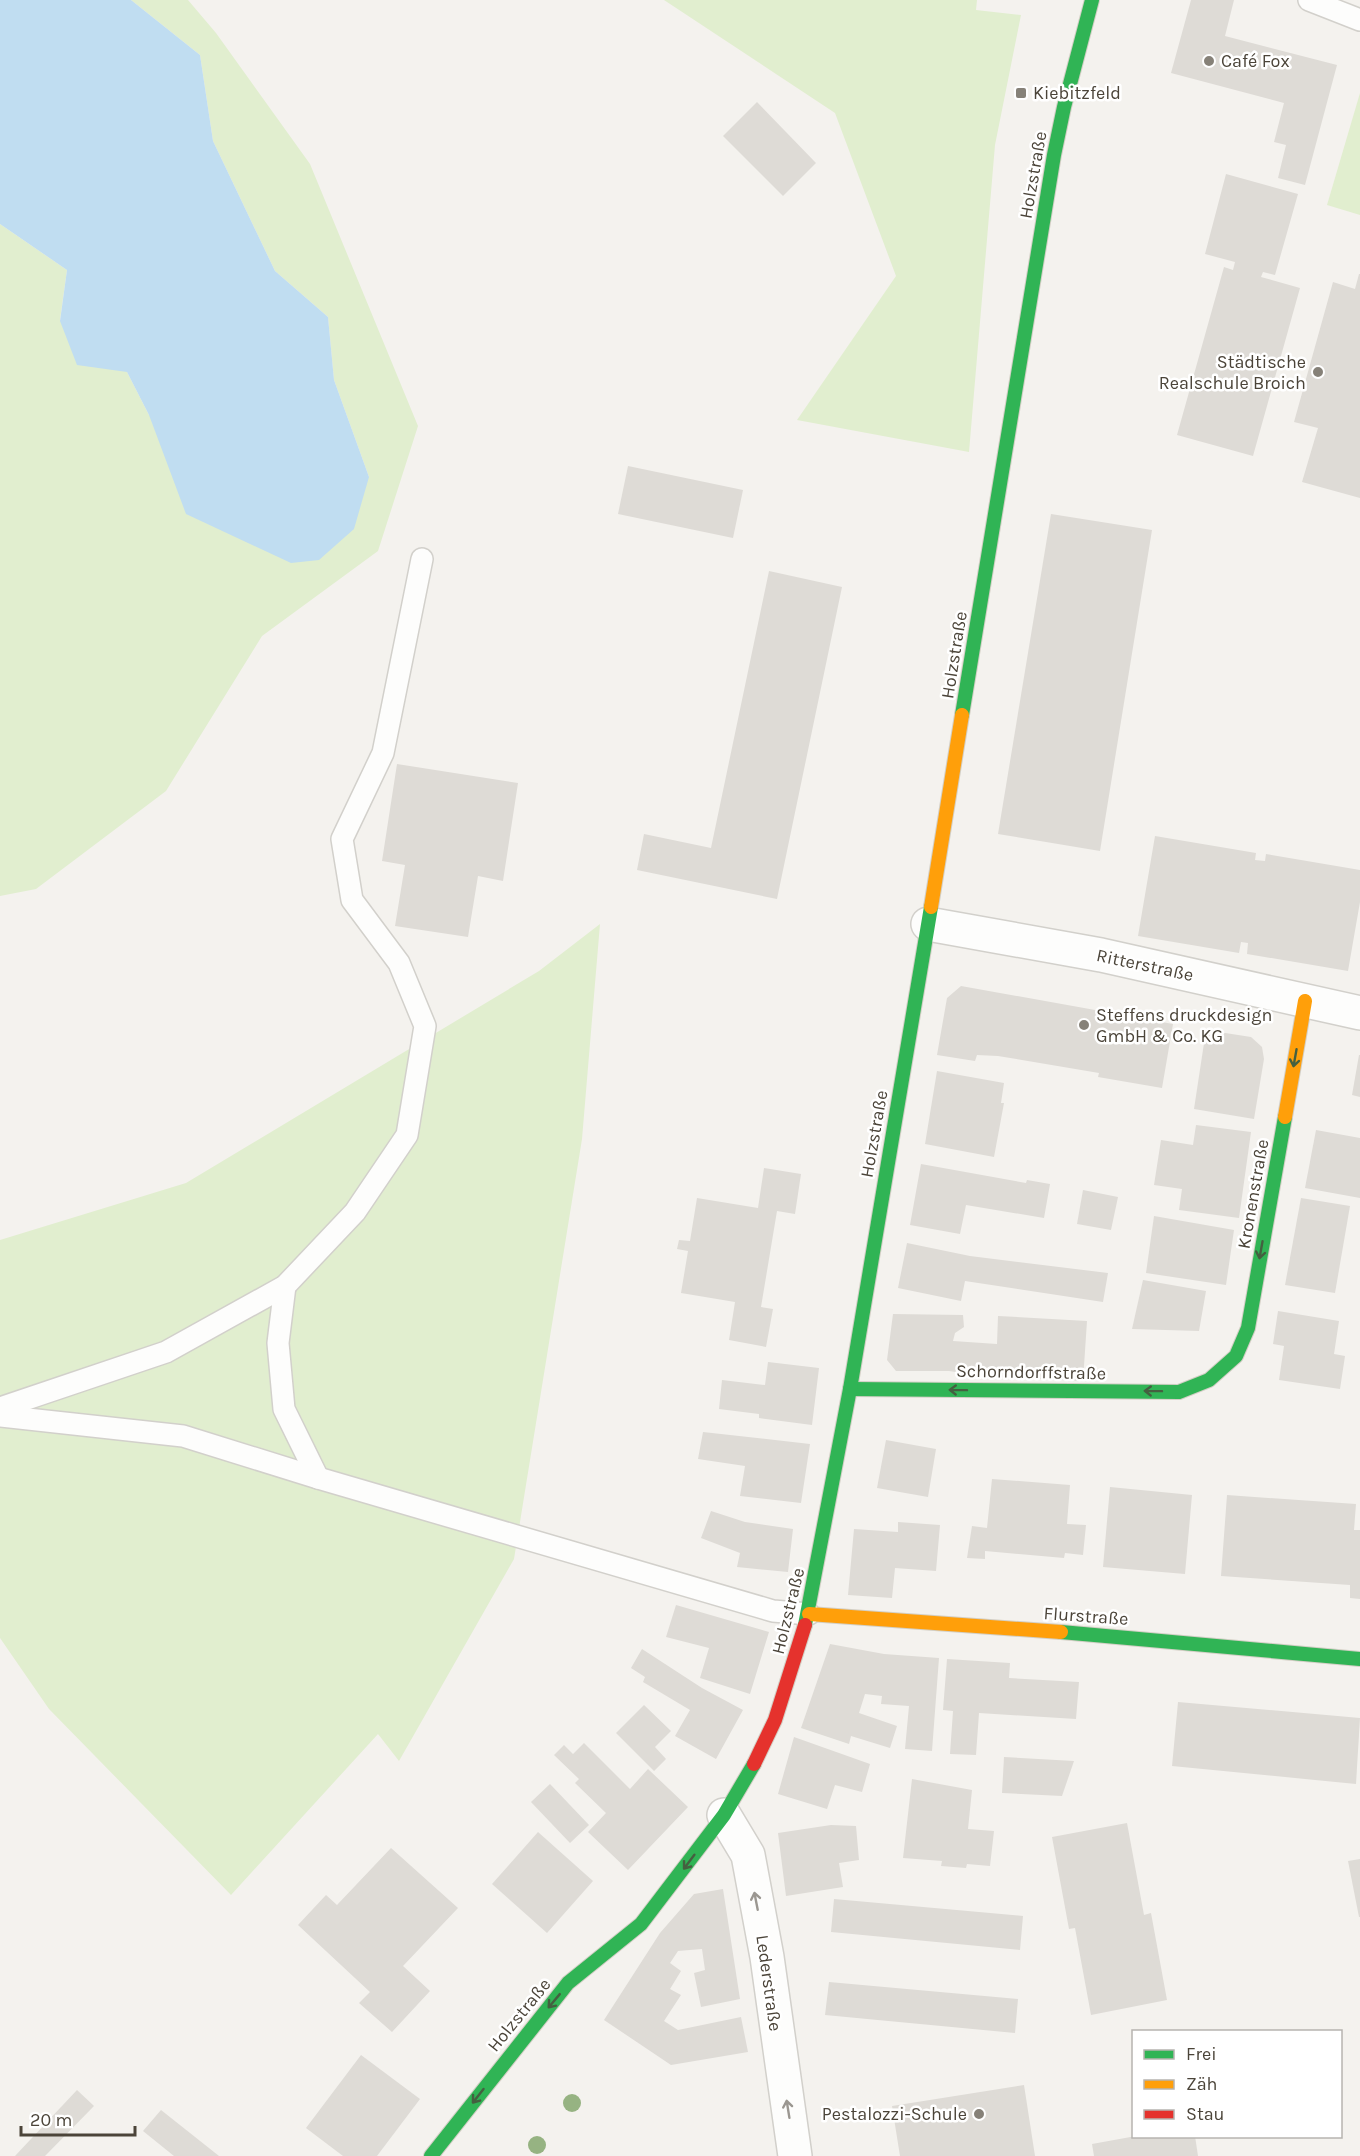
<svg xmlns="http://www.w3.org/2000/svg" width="1360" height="2156" viewBox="0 0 1360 2156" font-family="Karla,sans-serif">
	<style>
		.green { fill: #e1eecf }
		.water { fill: #c0ddf1 }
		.building { fill: #dedbd6 }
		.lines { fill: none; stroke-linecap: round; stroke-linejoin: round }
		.lane-casing { stroke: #d2d0cb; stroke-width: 24 }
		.street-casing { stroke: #d2d0cb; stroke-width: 36 }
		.fast-casing { stroke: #d3cfc5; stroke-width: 16 }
		.slow-casing { stroke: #d3cfc5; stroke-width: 16 }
		.jam-casing { stroke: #d3cfc5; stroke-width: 16 }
		.lane { stroke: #fdfdfc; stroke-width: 21 }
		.street { stroke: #fdfdfc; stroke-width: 33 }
		.fast { stroke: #30b455; stroke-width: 14 }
		.slow { stroke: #ff9f0a; stroke-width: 14 }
		.jam { stroke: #e5322d; stroke-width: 14 }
		.tree { fill: #96b382 }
		.oneway { stroke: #446040 }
		.oneway2 { stroke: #9b9791 }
		.poi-dot { fill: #868178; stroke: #fff; stroke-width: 2 }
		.labels { text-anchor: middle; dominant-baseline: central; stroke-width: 5; stroke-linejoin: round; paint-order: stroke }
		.poi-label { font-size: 18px; fill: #4b4439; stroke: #fff; text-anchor: start }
		.street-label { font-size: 18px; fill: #4b4439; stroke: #fff }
	</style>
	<rect width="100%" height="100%" fill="#f4f2ee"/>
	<g class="green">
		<polygon points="131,0 188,0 216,33 310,164 418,426 378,551 262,636 166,791 36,889 0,896 0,224 67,270 60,320 127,372 149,415 369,477 334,380 328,317 275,271 213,141 200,55"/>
		<polygon points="664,0 977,0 976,10 1021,15 995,145 969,452 797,420 896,276 835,113"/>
		<polygon points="1360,93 1360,215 1327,205"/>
		<polygon points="600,924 582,1139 514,1559 399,1761 378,1734 231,1895 49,1709 0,1638 0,1240 186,1183 539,971"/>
	</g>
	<polygon class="water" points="0,0 131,0 200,55 213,141 275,271 328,317 334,380 369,477 354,529 319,560 291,563 186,514 149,415 127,372 77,365 60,321 67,270 0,224"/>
	<g class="building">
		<polygon points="1191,0 1234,0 1225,36 1337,65 1305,185 1278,178 1286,145 1274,142 1284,103 1171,73"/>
		<polygon points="757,102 816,163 783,196 723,136"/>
		<polygon points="1226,174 1298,194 1275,275 1263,272 1261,277 1300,288 1253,456 1177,435 1224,267 1233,270 1235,262 1205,254"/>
		<polygon points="1359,274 1360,274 1360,498 1302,482 1318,428 1294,422 1333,282 1355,289"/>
		<polygon points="628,466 743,490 733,538 618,514"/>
		<polygon points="1051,514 1152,530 1100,851 998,834"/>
		<polygon points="769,571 842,587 777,899 637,870 644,834 711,848"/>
		<polygon points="397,764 518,783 503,881 478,876 468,937 395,926 405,865 382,861"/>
		<polygon points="1155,836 1256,853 1255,860 1265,861 1266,854 1360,870 1360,902 1348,971 1247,954 1248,943 1241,942 1239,953 1138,936"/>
		<polygon points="961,986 1173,1024 1162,1088 1098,1077 1099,1073 998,1056 977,1055 975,1061 937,1055 947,998"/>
		<polygon points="1206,1030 1251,1037 1262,1047 1264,1059 1254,1119 1194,1109"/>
		<polygon points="1359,1055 1360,1055 1360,1097 1352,1095"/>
		<polygon points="937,1071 1004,1083 1001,1103 1004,1103 994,1157 925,1144"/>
		<polygon points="1196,1125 1251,1132 1239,1218 1179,1210 1182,1189 1154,1185 1161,1140 1193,1145"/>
		<polygon points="1316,1130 1360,1138 1360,1198 1305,1188"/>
		<polygon points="921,1164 1026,1183 1027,1180 1050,1184 1044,1218 966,1205 960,1234 910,1225"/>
		<polygon points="764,1168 801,1174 795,1214 777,1211 761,1307 773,1309 766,1347 729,1340 735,1302 681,1293 688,1251 677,1249 679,1240 690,1241 697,1198 758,1208"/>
		<polygon points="1083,1190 1118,1197 1111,1230 1077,1224"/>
		<polygon points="1301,1198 1350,1206 1335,1293 1285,1285"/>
		<polygon points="1154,1216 1234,1230 1226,1285 1146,1273"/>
		<polygon points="907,1243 970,1256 1108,1273 1103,1302 965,1281 961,1301 898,1288"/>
		<polygon points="1143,1280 1206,1291 1199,1331 1132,1329"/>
		<polygon points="1278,1311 1339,1321 1334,1354 1345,1356 1340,1389 1279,1380 1284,1346 1273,1344"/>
		<polygon points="893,1314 963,1315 964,1327 955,1333 953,1341 997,1344 998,1316 1087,1321 1083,1381 990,1377 949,1371 896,1371 887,1360"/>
		<polygon points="768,1362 819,1368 812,1425 759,1418 759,1414 719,1409 722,1380 765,1385"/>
		<polygon points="703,1432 810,1444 801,1503 740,1496 745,1466 698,1459"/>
		<polygon points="886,1440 936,1449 928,1497 877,1488"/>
		<polygon points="992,1479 1070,1485 1067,1524 1086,1525 1083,1555 1065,1553 1064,1558 985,1551 985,1559 967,1558 972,1526 987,1528"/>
		<polygon points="1110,1487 1192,1495 1185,1574 1103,1567"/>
		<polygon points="1227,1495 1356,1504 1354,1530 1360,1530 1360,1599 1350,1598 1350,1585 1221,1576"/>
		<polygon points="711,1511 745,1522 793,1529 788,1572 737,1567 740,1553 701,1538"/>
		<polygon points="898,1522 940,1525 936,1571 895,1568 892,1598 848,1595 854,1529 898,1532"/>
		<polygon points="676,1605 769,1632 750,1694 700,1678 709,1648 666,1637"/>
		<polygon points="830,1644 884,1654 939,1658 932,1751 905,1749 909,1706 881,1704 882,1696 865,1694 859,1713 897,1726 890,1748 851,1736 849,1744 801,1728"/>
		<polygon points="642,1649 702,1688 743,1710 716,1759 675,1736 690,1710 643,1682 645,1677 631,1668"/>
		<polygon points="947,1659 1010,1663 1009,1678 1079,1682 1076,1719 979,1713 976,1755 950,1754 953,1711 943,1710"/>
		<polygon points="1178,1702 1360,1718 1356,1784 1172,1766"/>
		<polygon points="644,1705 671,1731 655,1747 666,1759 654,1771 616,1733"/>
		<polygon points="794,1737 870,1764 862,1792 835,1785 827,1809 778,1794"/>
		<polygon points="584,1743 630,1789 648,1769 688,1807 628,1870 588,1832 606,1813 575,1783 579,1779 554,1755 564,1745 573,1754"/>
		<polygon points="1004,1757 1074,1761 1062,1796 1002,1793"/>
		<polygon points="912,1779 972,1790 968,1829 994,1831 990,1866 967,1864 966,1868 941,1866 942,1861 903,1858"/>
		<polygon points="550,1784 589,1825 570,1843 531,1802"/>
		<polygon points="1127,1823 1144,1915 1151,1913 1167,2000 1091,2015 1075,1928 1069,1929 1052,1837"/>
		<polygon points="831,1825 856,1826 859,1860 839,1863 843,1887 786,1896 778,1833"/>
		<polygon points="538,1832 593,1881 547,1933 492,1884"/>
		<polygon points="391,1848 458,1908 403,1966 430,1991 392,2032 359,2003 370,1992 298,1925 326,1895 337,1905"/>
		<polygon points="1360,1859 1360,1917 1359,1917 1348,1861"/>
		<polygon points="723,1889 740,1999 701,2007 694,1973 705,1970 702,1949 678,1951 670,1963 681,1971 670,1989 681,1995 664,2021 678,2030 741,2017 748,2052 671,2065 604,2020 660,1933 694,1894"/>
		<polygon points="834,1899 1023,1916 1020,1950 831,1932"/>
		<polygon points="829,1982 1018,1999 1015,2033 825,2015"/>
		<polygon points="361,2055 420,2099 377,2156 343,2156 306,2128"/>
		<polygon points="1024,2085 1035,2156 900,2156 892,2106"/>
		<polygon points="77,2090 94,2106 45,2156 15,2156"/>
		<polygon points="161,2110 219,2156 174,2156 143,2131"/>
		<polygon points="1136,2136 1195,2136 1198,2156 1094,2156 1092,2144"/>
	</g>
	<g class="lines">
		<g class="lane-casing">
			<g id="lane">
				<polyline points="1309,0 1360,20"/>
				<polyline points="285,1286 278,1343 284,1409 318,1478"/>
				<polyline points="0,1408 166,1352 285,1286 355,1212 407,1135 425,1026 399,963 352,900 342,839 383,753 422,559"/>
				<polyline points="0,1416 183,1436 318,1478 773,1611 809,1614"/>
			</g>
		</g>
		<g class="street-casing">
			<g id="street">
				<polyline points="928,924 1101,955 1360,1013"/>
				<polyline points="724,1815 748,1855 767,1957 795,2156"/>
			</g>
		</g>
		<g class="fast-casing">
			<g id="fast">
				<polyline points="962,715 1054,155 1064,107 1092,0"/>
				<polyline points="850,1389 1179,1392 1209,1380 1236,1356 1248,1328 1285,1117"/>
				<polyline points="805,1625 850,1389 931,907"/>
				<polyline points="1061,1632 1360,1659"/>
				<polyline points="431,2156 568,1983 641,1924 724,1815 754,1764"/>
			</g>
		</g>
		<g class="slow-casing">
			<g id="slow">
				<polyline points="931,907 962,715"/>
				<polyline points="1285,1117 1305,1001"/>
				<polyline points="809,1614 1061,1632"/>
			</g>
		</g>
		<g class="jam-casing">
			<polyline id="jam" points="754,1764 775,1720 805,1625"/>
		</g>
		<use href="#lane" class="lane"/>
		<use href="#street" class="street"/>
		<use href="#fast" class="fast"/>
		<use href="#slow" class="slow"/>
		<use href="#jam" class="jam"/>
	</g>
	<g class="tree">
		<circle cx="572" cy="2103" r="9"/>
		<circle cx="537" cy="2145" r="9"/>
	</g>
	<defs><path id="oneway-shaft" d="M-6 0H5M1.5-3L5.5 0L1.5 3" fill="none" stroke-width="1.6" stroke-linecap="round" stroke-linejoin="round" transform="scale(1.5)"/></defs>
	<g class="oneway">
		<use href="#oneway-shaft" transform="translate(1295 1058) rotate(100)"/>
		<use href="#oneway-shaft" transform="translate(1261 1250) rotate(100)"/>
		<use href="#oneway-shaft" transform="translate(958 1390) rotate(-179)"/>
		<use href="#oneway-shaft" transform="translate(1153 1391) rotate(-179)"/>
		<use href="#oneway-shaft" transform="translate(689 1862) rotate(127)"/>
		<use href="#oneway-shaft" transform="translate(554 2001) rotate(130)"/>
		<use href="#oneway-shaft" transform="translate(478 2096) rotate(128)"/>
	</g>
	<g class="oneway2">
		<use href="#oneway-shaft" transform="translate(756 1901) rotate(-101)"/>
		<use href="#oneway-shaft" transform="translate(788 2109) rotate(-99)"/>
	</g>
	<g class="poi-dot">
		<circle cx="1209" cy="61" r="6"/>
		<rect x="1015" y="87" width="12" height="12" rx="3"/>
		<circle cx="1318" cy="372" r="6"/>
		<circle cx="1084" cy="1025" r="6"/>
		<circle cx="979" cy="2114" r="6"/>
	</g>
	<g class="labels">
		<g class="poi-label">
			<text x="1221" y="61">Café Fox</text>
			<text x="1033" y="93">Kiebitzfeld</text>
			<text x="1306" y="362" text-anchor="end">Städtische<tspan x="1306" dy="21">Realschule Broich</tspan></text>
			<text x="1096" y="1015">Steffens druckdesign<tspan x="1096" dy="21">GmbH &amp; Co. KG</tspan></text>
			<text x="967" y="2114" text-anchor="end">Pestalozzi-Schule</text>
		</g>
		<g class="street-label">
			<text transform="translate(1033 175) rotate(-80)">Holzstraße</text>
			<text transform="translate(954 655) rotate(-81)">Holzstraße</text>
			<text transform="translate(1145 965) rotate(12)">Ritterstraße</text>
			<text transform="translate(874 1134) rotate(-80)">Holzstraße</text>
			<text transform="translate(1253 1194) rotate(-80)">Kronenstraße</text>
			<text transform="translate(1031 1372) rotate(1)">Schorndorffstraße</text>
			<text transform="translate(788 1611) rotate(-76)">Holzstraße</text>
			<text transform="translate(1086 1616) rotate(4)">Flurstraße</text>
			<text transform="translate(769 1983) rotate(82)">Lederstraße</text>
			<text transform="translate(519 2015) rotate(-51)">Holzstraße</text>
		</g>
	</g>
	<rect x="1132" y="2030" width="210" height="108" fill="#ffffff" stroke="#b7b4b0" stroke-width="1.5"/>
	<rect x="1144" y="2050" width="30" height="9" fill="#30b455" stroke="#b7b4b0" stroke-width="1.5"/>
	<text x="1186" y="2060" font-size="18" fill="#4b4439">Frei</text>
	<rect x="1144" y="2080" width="30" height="9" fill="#ff9f0a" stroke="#b7b4b0" stroke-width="1.5"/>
	<text x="1186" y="2090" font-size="18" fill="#4b4439">Zäh</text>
	<rect x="1144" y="2110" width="30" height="9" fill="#e5322d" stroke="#b7b4b0" stroke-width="1.5"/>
	<text x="1186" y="2120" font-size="18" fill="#4b4439">Stau</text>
	<path d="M21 2126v9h114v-9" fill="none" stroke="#4b4439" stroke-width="3"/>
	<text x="30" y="2126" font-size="18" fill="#4b4439" stroke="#ffffff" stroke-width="4.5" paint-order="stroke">20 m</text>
</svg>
